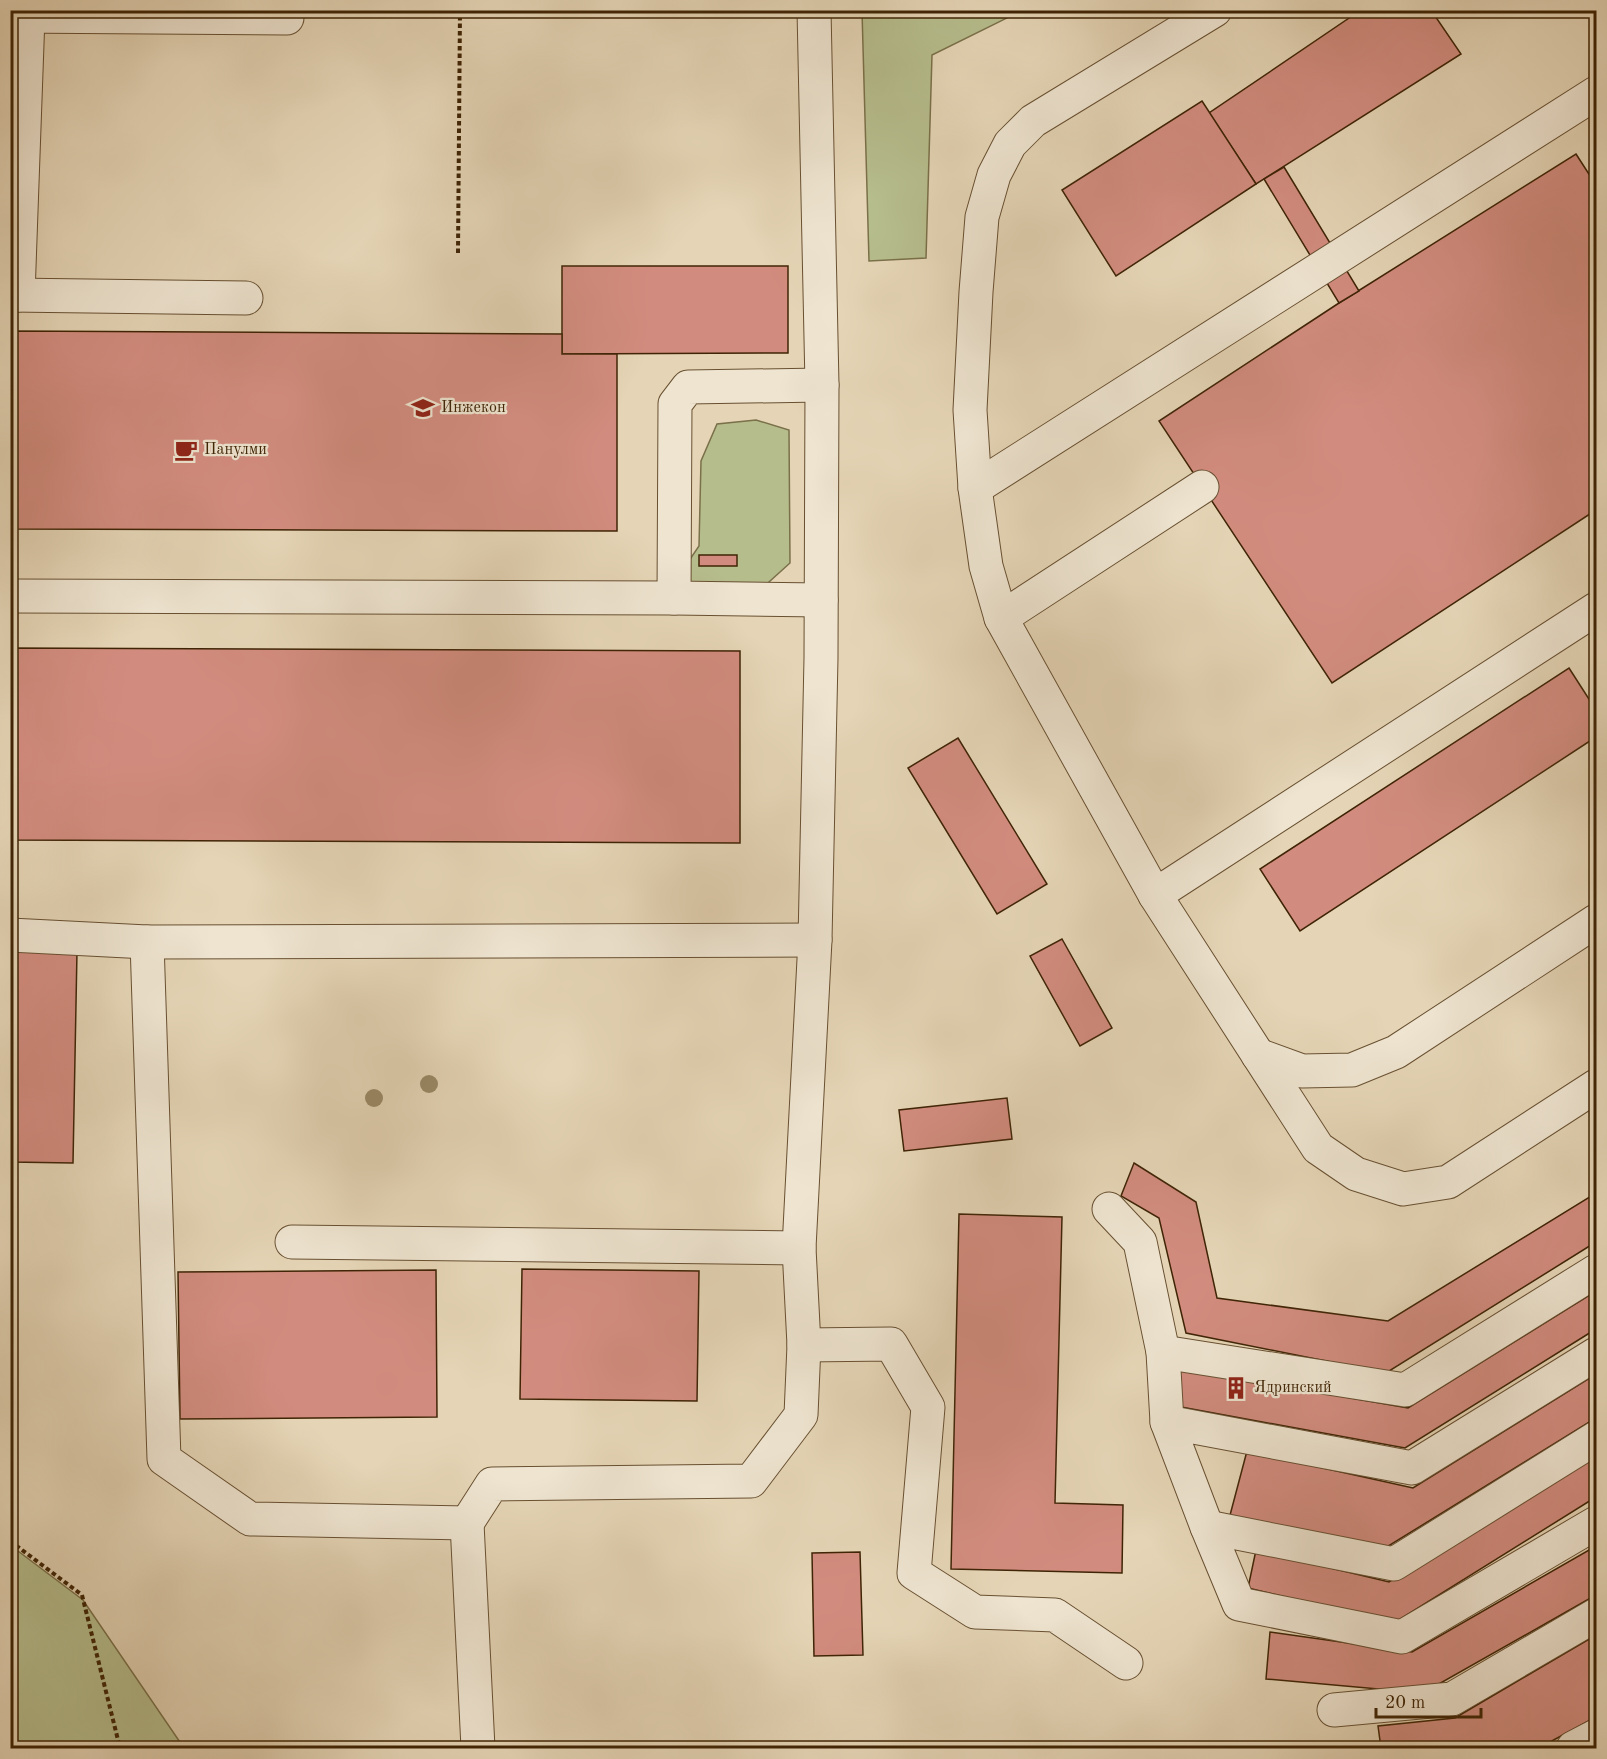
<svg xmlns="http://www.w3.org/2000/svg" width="1607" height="1759" viewBox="0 0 1607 1759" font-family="'Old Standard TT',serif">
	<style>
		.green { fill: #b6bd8d; stroke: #7a7049; stroke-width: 1.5 }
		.building { fill: #d28c7f; stroke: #3f2405; stroke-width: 1.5 }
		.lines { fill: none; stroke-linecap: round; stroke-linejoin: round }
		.minor-casing { stroke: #685031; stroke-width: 35 }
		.path { stroke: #3f2405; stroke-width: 4; stroke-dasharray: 4.5 3; stroke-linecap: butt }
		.minor { stroke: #eee4d0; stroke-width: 33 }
		.tree { fill: #9a8967 }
		.labels { text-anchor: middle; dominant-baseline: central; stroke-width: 4.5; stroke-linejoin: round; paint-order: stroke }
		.poi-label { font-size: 16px; fill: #3f2405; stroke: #eee4d0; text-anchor: start }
	</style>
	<rect width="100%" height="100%" fill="#e5d5b6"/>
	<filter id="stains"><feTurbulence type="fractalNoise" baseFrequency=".00333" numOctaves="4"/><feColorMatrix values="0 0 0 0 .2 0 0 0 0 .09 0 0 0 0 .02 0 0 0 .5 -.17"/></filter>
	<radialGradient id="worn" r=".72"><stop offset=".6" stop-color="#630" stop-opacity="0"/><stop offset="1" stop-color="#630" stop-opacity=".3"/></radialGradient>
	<g class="green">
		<polygon points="862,11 1021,11 932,55 926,258 869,261"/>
		<polygon points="756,420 789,430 790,563 760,590 693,591 684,568 699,546 701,461 717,424"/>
		<polygon points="10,1545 83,1600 184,1748 11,1748"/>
	</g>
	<g class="building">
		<polygon points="1361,10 1431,10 1461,54 1256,184 1209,113"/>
		<polygon points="1202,101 1256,184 1116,276 1062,190"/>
		<polygon points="1576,154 1596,185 1596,510 1332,683 1159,421 1339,303"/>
		<polygon points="1284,167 1359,291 1339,303 1264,179"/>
		<polygon points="562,266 788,266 788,353 562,354"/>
		<polygon points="10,331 562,334 562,354 617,354 617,531 10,529"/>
		<rect x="699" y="555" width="38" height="11"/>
		<polygon points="10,648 740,651 740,843 10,840"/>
		<polygon points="1569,668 1596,710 1596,737 1300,931 1260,869"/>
		<polygon points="958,738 1047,884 997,914 908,768"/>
		<polygon points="1062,939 1112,1028 1080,1046 1030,956"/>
		<polygon points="10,950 77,951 73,1163 10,1162"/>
		<polygon points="1007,1098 1012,1139 904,1151 899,1110"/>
		<polygon points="1134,1163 1196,1202 1217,1298 1388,1321 1596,1193 1596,1242 1386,1373 1186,1333 1159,1218 1121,1196"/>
		<polygon points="959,1214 1062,1217 1055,1503 1123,1505 1122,1573 951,1569"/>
		<polygon points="522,1269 699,1271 697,1401 520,1399"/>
		<polygon points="436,1270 437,1417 180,1419 178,1272"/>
		<polygon points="1596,1291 1596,1329 1405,1448 1181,1407 1180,1368 1408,1408"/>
		<polygon points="1596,1374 1596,1418 1377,1553 1229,1519 1247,1451 1413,1488"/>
		<polygon points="1596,1454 1596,1497 1394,1623 1248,1588 1256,1550 1389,1582"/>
		<polygon points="1596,1546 1596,1595 1423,1693 1266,1679 1270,1632 1412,1652"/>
		<polygon points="860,1552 863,1655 814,1656 812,1553"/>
		<polygon points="1596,1635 1596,1717 1539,1748 1381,1748 1378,1726 1455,1718"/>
	</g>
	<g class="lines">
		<g class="minor-casing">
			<g id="minor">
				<polyline points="10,16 287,18 287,10"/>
				<polyline points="10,295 246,298"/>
				<polyline points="18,295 28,16"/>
				<polyline points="1202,487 1001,618 1155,895 1318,1148 1356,1174 1403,1189 1448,1182 1596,1086"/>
				<polyline points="975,488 1596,93"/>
				<polyline points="10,596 674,598 821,600"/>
				<polyline points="674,598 675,404 688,387 822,385"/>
				<polyline points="1001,618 986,566 975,488 970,410 976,292 982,217 994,175 1010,144 1033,121 1215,10"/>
				<polyline points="1155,895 1596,609"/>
				<polyline points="10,935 147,942 815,940"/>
				<polyline points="147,942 164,1459 250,1519 467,1523 492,1484 751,1481 801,1415 804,1345 799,1248 815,940 821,658 822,385 814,10"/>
				<polyline points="1258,1055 1302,1071 1352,1070 1396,1052 1596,921"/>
				<polyline points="1109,1209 1140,1242 1163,1352 1167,1422"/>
				<polyline points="292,1242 799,1248"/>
				<polyline points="804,1345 891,1344 928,1407 914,1573 975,1612 1055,1615 1126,1663"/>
				<polyline points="1163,1352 1405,1390 1596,1271"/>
				<polyline points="1596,1438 1394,1564 1207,1527 1239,1604 1402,1637 1596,1523"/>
				<polyline points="467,1523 478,1748"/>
				<polyline points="1207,1527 1167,1422 1412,1468 1596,1354"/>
				<polyline points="1334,1710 1452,1699 1596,1615"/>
				<polyline points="1573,1748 1596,1736"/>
			</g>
		</g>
		<g class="path">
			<polyline points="458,253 460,10"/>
			<polyline points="10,1541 82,1595 120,1748"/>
		</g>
		<use href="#minor" class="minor"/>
	</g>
	<g class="tree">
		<circle cx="429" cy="1084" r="9"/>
		<circle cx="374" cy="1098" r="9"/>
	</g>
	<defs>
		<g id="university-bare" transform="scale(1.8)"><path d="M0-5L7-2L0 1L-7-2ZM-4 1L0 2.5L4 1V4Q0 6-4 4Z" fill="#8f2418" stroke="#eee4d0" stroke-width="2.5" paint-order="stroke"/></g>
		<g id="cafe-bare" transform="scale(1.8)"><path d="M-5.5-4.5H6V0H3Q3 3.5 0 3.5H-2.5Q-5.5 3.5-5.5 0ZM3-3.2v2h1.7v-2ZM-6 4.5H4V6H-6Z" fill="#8f2418" stroke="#eee4d0" stroke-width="2.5" paint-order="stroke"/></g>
		<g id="building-bare" transform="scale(1.8)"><path d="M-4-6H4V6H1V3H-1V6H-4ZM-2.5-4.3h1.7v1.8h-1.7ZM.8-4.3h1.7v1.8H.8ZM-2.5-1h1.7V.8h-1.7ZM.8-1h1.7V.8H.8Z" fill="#8f2418" stroke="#eee4d0" stroke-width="2.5" paint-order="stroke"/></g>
	</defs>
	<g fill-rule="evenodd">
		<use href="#university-bare" x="423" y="408"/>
		<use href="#cafe-bare" x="186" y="450"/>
		<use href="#building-bare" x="1236" y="1388"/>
	</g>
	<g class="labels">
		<g class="poi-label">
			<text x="441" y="408">Инжекон</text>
			<text x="204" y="450">Панулми</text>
			<text x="1254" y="1388">Ядринский</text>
		</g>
	</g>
	<rect width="1607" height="1759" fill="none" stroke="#e5d5b6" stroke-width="36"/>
	<rect x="12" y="12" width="1583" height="1735" fill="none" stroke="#3f2405" stroke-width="3"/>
	<rect x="18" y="18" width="1571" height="1723" fill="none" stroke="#3f2405" stroke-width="1.5"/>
	<path d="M1376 1708v9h105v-9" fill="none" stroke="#3f2405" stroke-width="3"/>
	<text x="1385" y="1708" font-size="18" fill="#3f2405" stroke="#eee4d0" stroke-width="4.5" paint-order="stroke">20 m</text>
	<rect width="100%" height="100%" filter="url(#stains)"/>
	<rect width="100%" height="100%" fill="url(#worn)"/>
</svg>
